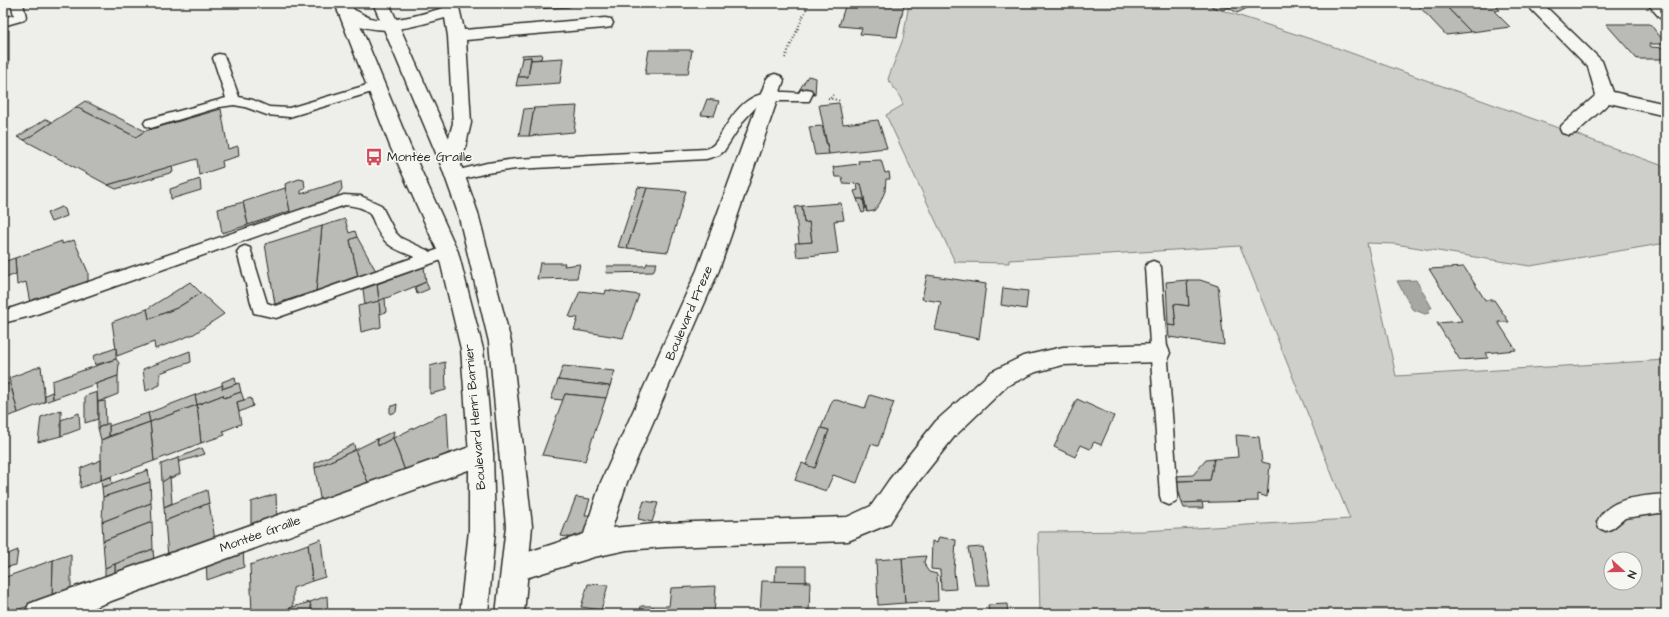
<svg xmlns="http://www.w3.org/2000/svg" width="1669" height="617" viewBox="0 0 1669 617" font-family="'Architects Daughter',sans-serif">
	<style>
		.green { fill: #cececa; stroke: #7c7c7a; fill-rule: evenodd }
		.water { fill: #a6a6a3; stroke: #757573 }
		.building { fill: #babab7; stroke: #2b2b2b }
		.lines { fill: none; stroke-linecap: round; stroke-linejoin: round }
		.service-casing { stroke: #2b2b2b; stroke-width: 3 }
		.minor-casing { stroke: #2b2b2b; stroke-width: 3 }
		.secondary-casing { stroke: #2b2b2b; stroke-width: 3 }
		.path { stroke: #2b2b2b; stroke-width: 2; stroke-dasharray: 1 2.5; stroke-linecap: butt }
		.service { fill: #f6f6f2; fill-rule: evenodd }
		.minor { fill: #f6f6f2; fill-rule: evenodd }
		.secondary { fill: #f6f6f2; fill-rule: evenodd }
		.labels { text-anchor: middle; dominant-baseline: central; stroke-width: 3.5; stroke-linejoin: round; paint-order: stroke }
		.poi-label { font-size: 13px; fill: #2b2b2b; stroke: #f6f6f2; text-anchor: start }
		.street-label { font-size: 13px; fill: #2b2b2b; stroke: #f6f6f2 }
	</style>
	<rect width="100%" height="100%" fill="#eeeeea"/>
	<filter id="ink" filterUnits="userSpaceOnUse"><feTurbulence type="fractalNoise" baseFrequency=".025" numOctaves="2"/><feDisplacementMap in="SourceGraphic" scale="8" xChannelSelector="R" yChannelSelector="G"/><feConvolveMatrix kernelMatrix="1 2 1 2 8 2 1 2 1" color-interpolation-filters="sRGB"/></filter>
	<g filter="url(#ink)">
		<path class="green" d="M909 3H1200L1329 45 1666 167V243L1530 266 1395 244 1367 243 1396 376 1666 360V614H1040L1038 532 1144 531 1350 519 1240 246 1009 260V263L955 262 886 115 903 105 901 99 888 79 903 39ZM1611 559H1635V583H1611Z"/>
		<polygon class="water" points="1416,280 1432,308 1429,308 1429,313 1425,314 1412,309 1397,281"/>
		<g class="building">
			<polygon points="536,3 571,3 570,7 535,9"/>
			<polygon points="846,3 904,5 897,37 860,34 862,28 839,26"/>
			<polygon points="1214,3 1221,3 1228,7 1223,10 1212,7"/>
			<polygon points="1237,3 1240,3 1247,8 1237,13 1228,7"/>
			<polygon points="1416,3 1443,3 1471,32 1446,35"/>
			<polygon points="1443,3 1493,3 1500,10 1494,11 1510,27 1471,32"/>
			<polygon points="1606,24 1650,24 1666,44 1649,44 1651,47 1666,48 1666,59 1637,59"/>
			<polygon points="9,30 9,64 3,65 3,32"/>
			<polygon points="649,50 692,50 688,74 645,74"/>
			<polygon points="542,54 541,59 531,60 531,57 522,58 522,55"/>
			<polygon points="531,57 528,77 518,77 522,58"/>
			<polygon points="563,58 560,83 516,86 518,77 528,77 531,60"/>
			<polygon points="808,76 816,78 815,95 798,92"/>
			<polygon points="707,99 719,101 714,116 701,115"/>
			<polygon points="85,101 145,131 136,137 76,107"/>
			<polygon points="839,103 843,124 878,120 887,148 829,154 819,105"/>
			<polygon points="577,106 574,132 529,136 534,108"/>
			<polygon points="76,107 136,137 145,131 221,109 228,149 238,146 239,156 222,161 223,167 199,175 197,159 108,185 24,140"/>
			<polygon points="534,108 529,136 519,136 524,109"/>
			<polygon points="46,119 52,122 25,140 17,137"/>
			<polygon points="822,126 829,154 815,155 809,127"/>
			<polygon points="881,160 885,173 889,172 890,179 886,179 885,191 880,203 874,211 867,212 861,184 843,183 842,177 835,177 833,167 859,164 858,161"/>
			<polygon points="172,166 173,172 116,189 108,185"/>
			<polygon points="200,179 201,190 171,199 170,189"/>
			<polygon points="299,179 304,180 305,188 301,191 301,194 341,181 342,189 336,197 290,213 285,184"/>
			<polygon points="857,184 861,184 867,212 863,199 857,199 854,191 858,190"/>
			<polygon points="638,187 647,188 627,248 618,247"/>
			<polygon points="285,188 290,211 248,225 243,202"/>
			<polygon points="647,188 686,191 668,252 627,248"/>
			<polygon points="857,199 863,199 865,212 862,213"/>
			<polygon points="243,202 248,225 222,233 218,209"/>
			<polygon points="841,203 844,220 834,221 838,253 797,257 795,243 812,242 809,222 804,223 802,206"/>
			<polygon points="802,206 804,223 809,222 812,242 799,243 795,207"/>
			<polygon points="61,207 65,209 67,216 51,222 47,213"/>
			<polygon points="345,219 349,233 355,231 357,237 350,240 358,276 316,291 322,226"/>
			<polygon points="322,226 316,291 275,304 265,244"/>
			<polygon points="357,237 376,271 358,276 350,240"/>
			<polygon points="74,240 88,272 88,282 30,303 26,282 17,285 15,258 62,241 62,244"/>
			<polygon points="15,258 16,274 3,279 3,262"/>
			<polygon points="540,263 565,263 564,266 580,264 577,278 537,279"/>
			<polygon points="647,263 657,263 653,272 606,273 607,266 646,266"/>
			<polygon points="424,267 426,282 379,301 377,284"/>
			<polygon points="1464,267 1485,300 1494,300 1509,322 1498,322 1516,350 1485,353 1488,358 1460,360 1437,323 1462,321 1429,269"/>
			<polygon points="927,275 986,284 979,339 935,330 941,302 922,299"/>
			<polygon points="1187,280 1189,306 1174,304 1176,326 1168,325 1166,282"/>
			<polygon points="1187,280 1200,280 1218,286 1224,345 1169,337 1168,325 1176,326 1174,304 1189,306"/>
			<polygon points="190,282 201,293 177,308 149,319 147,309"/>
			<polygon points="426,282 429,289 417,294 415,287"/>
			<polygon points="377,284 379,301 365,305 363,289"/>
			<polygon points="1003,288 1028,291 1026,309 1001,305"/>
			<polygon points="606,290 639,295 623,338 574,330 578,318 569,317 580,291 605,294"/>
			<polygon points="201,293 224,314 194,334 155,349 154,342 117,356 112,322 147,309 149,319 177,308"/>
			<polygon points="385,298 386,312 380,314 379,301"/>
			<polygon points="379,301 381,327 361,332 358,306"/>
			<polygon points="116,348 116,359 95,365 93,356"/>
			<polygon points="190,351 191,362 160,373 160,385 146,391 143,369"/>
			<polygon points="116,359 119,363 118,376 53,399 52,381"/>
			<polygon points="445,362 446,390 430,394 430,366"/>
			<polygon points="41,366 45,402 18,413 9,378"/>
			<polygon points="563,366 615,371 610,386 558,380"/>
			<polygon points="118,376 118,394 98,402 96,384"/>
			<polygon points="235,377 236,384 222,389 222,382"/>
			<polygon points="558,380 610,386 606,398 565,394 563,400 551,399"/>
			<polygon points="10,383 18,413 3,418 3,386"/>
			<polygon points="239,383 241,392 224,398 223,395 197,405 195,395 223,385 222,389"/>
			<polygon points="52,392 53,399 45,402 45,395"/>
			<polygon points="97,392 98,419 85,423 85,396"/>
			<polygon points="241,392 244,400 237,402 241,424 223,431 225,435 201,443 197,405 223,395 224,398"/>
			<polygon points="565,394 606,398 585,461 542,455"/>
			<polygon points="195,395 197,405 150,422 148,413"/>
			<polygon points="870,395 894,402 878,446 871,444 857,483 833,475 826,491 795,480 802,463 815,468 829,430 821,428 833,399 865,408"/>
			<polygon points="251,398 253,406 239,412 237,402"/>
			<polygon points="1077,399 1114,416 1101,445 1094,442 1090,449 1081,445 1075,457 1054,447"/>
			<polygon points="105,401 106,424 98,428 98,402"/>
			<polygon points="397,404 396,412 390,414 390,407"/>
			<polygon points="197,405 201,443 154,461 150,422"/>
			<polygon points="61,410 61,436 38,442 41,417"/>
			<polygon points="447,412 449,453 405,471 393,438"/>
			<polygon points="79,413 80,429 61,436 61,420"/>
			<polygon points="148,413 150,422 109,436 109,426"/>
			<polygon points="150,422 154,461 101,480 101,440"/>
			<polygon points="109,423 109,436 101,440 98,428"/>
			<polygon points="821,428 829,430 815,468 806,465"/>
			<polygon points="394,431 393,438 378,446 377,439"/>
			<polygon points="1236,435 1259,437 1262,462 1270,464 1267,497 1258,494 1258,501 1182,503 1176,481 1210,480 1214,459 1238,457"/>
			<polygon points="393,438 405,471 369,485 355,450 377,439 378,446"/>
			<polygon points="354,444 355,450 315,468 315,463"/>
			<polygon points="202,448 205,454 179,462 178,458"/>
			<polygon points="355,450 369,485 321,504 315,468"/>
			<polygon points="178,458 180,474 162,482 161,464"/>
			<polygon points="1214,459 1210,480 1176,481 1175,476 1193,475 1206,460"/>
			<polygon points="101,460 101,480 80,488 81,468"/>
			<polygon points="148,470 150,482 103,497 102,487"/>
			<polygon points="111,477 112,484 102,487 101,480"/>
			<polygon points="170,477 172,503 164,507 162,482"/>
			<polygon points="150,482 151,503 102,522 103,497"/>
			<polygon points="207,490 209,503 165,521 164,507"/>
			<polygon points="276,494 277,520 251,527 251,502"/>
			<polygon points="576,497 590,499 585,515 593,515 582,539 561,536"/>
			<polygon points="644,501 658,503 652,522 638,519"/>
			<polygon points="1202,502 1203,508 1184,508 1182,503"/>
			<polygon points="151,503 152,522 103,541 102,522"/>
			<polygon points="209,503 215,540 168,557 165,521"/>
			<polygon points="152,522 153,549 105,568 103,541"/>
			<polygon points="939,537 956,540 954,571 956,589 941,590 940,570 931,569 932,541 937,543"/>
			<polygon points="321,539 325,577 312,581 308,544"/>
			<polygon points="308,544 312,581 293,588 293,607 275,614 252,614 250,565"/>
			<polygon points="243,547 244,567 207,580 206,560"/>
			<polygon points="983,547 990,585 975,585 968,548"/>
			<polygon points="153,549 154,562 115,575 115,564"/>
			<polygon points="18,550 16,565 3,568 3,556"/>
			<polygon points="71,554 71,593 52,599 53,560"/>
			<polygon points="926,556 924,562 926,568 929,572 937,574 938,601 905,603 902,558"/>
			<polygon points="902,558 905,603 878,605 876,560"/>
			<polygon points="53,560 52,599 3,614 3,578"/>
			<polygon points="115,564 115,575 105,579 105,568"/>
			<polygon points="776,566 806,566 806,582 775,582"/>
			<polygon points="762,581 810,582 809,614 760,614"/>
			<polygon points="588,584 608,585 601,610 581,607"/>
			<polygon points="716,586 714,614 652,614 653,606 669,606 671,588"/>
			<polygon points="327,596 328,614 312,614 310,602"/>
			<polygon points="310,602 312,614 275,614 293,607"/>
			<polygon points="1007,604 1008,614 989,614 988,605"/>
			<polygon points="641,606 653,606 652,614 640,614"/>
		</g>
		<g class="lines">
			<g class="service-casing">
				<g id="service">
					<polygon points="11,3 23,3 26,17 24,20 3,26 3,18 14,15"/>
					<polygon points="219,54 223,55 225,58 239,97 253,100 269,107 289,108 377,82 382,83 384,86 382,89 289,117 267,115 245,107 234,105 220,107 151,128 146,126 144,123 146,120 226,98 213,58 215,55"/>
					<path d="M806 89 811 90 813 93 809 101H765L757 106 744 120 724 151 719 155 706 159 516 169 487 173 455 181 450 180 448 176 450 172 455 171 487 163 516 159 706 149C714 147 717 140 721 134 743 97 755 89 799 93L801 90Z"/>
					<path d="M344 195 361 196 381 205 395 232 401 238 431 252 448 246 453 248 456 252 453 256 276 318 254 313 237 252 240 248 245 246 250 248 267 303 276 306 415 257C405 253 392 249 385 241 367 222 381 208 345 205L31 316 3 323V311Z"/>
					<polygon points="1153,261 1158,263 1161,267 1178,496 1176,502 1169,505 1162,502 1160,496 1145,267 1148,263"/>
					<path d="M1666 494V512L1625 518 1613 528 1606 531 1599 528 1597 522C1608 497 1642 496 1666 494Z"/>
				</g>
			</g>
			<g class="minor-casing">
				<g id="minor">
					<path d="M442 3H458L464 30 605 18 611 19 613 23 611 27 605 28 466 40 471 123 461 165 458 170 451 172 444 170 441 165 453 123 448 36 445 18C415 26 382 37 353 23 347 20 341 17 338 12L340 8C354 5 362 17 375 19 399 22 421 14 443 8Z"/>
					<polygon points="1525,3 1542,3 1602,61 1613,92 1666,104 1666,116 1609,103 1576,133 1569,135 1562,133 1560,129 1562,125 1596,95 1588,67"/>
					<polygon points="1647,3 1664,3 1666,5 1666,19 1660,18"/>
					<polygon points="775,74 781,76 784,80 719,270 627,482 612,528 665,523 847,517 871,506 889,480 936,421 991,372 1023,356 1063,347 1159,344 1167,346 1170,353 1167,360 1159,362 1063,365 1036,372 1007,386 954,437 907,496 889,524 848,541 665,547 627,550 594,557 516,581 507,577 503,568 507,559 584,534 601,482 697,270 766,80 769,76"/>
					<polygon points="481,443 490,446 493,454 490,462 76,614 25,614 29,604 39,600"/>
				</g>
			</g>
			<g class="secondary-casing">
				<g id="secondary">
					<polygon points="335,3 351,3 410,146 458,252 483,349 493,454 495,530 488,614 460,614 469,530 469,454 461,349 438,252 390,146"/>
					<polygon points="373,3 389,3 461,165 478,213 511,342 532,526 524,614 496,614 506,526 489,342 458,213 441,165"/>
				</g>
			</g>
			<g class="path">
				<polyline points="785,58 809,3"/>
				<polyline points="828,98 841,101"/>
				<polyline points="830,98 833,95"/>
			</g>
			<use href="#service" class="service"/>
			<use href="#minor" class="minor"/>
			<use href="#secondary" class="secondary"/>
		</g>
	</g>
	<defs>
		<g id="bus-bare" transform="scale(1.38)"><path d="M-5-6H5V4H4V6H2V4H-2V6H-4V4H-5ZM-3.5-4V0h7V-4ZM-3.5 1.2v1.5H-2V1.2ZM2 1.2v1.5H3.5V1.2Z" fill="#d1495b" stroke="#f6f6f2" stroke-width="2.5" paint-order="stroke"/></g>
	</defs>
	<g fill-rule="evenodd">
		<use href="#bus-bare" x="374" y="157"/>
	</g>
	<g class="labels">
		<g class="poi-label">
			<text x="387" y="157">Montée Graille</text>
		</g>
		<g class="street-label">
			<text transform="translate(689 313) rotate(-67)">Boulevard Freze</text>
			<text transform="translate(475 417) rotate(-95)">Boulevard Henri Barnier</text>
			<text transform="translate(260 534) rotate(-20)">Montée Graille</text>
		</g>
	</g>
	<rect width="1669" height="617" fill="none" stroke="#f6f6f2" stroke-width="16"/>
	<rect x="8" y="8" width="1653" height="601" fill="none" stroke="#2b2b2b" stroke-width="1.5" filter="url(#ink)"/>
	<g transform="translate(1623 571) rotate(111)"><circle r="19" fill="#f6f6f2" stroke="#a5a5a2"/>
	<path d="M0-3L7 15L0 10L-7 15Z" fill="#d1495b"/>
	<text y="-6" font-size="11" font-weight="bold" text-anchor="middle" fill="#2b2b2b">N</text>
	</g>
</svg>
